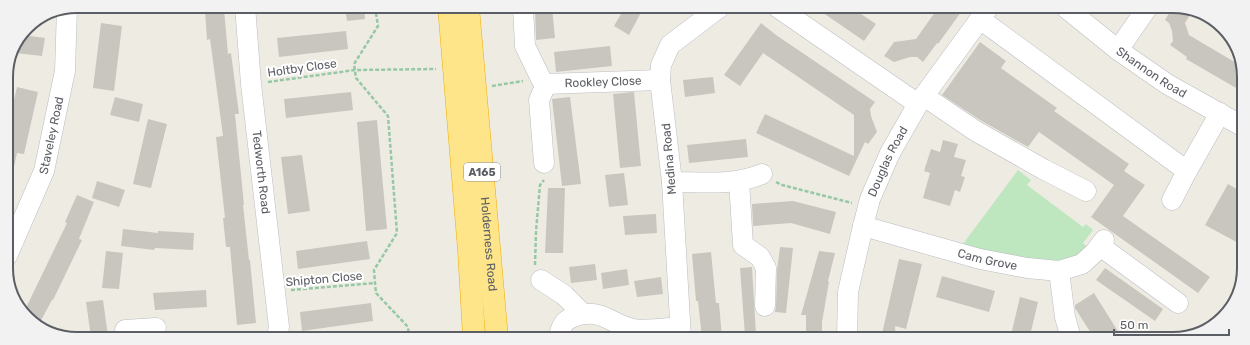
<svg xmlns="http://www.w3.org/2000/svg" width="1250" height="345" viewBox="0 0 1250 345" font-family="Rubik,sans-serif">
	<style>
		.green { fill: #bee7bf }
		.building { fill: #c9c6c0 }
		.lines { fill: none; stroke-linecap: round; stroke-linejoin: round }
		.minor-casing { stroke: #babcc2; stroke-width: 21 }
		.highway-casing { stroke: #f1ad00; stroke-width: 23 }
		.path { stroke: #97c8a6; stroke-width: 2.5; stroke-dasharray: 4 2; stroke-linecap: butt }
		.minor { stroke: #fff; stroke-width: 20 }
		.highway { stroke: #ffe589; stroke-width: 22 }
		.labels { text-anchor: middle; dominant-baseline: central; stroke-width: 4; stroke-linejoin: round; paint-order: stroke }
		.shield { fill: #fff; stroke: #8c8e92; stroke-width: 1 }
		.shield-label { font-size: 11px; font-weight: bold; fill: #5b5e64 }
		.street-label { font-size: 12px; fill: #5b5e64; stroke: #fff }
		.rim { fill: none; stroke: #5b5e64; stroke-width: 2 }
	</style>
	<rect width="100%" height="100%" fill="#eeece2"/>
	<polygon class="green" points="1018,170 1031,180 1027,185 1083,227 1086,224 1093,230 1083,243 1086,246 1086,251 1054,266 960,248"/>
	<g class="building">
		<polygon points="345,7 364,7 365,19 347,21"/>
		<polygon points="535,7 552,7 555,38 536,40"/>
		<polygon points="625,7 644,7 629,35 614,26"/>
		<polygon points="816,8 852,8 876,24 864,41"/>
		<polygon points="938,8 964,8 938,44 937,43 923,62 917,57 910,57 894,62 884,56 894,42 916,39"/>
		<polygon points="1172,8 1191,8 1193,10 1185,23 1189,35 1243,67 1243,92 1186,59 1187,57 1170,45 1173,41 1172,31 1169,23 1165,20"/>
		<polygon points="224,9 228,54 231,53 239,114 235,114 244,205 243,205 249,260 250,260 256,323 237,325 230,247 226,247 223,218 225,218 216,137 223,136 210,39 207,40 205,11"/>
		<polygon points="101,23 122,26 114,91 93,88"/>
		<polygon points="761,23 776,35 875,102 870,109 871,116 877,132 868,144 865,142 849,176 756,133 765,114 854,156 854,115 763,53 740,86 724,75"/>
		<polygon points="346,31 348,49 279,57 277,38"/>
		<polygon points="23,35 45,38 42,56 15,53"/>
		<polygon points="980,42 1006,61 1001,68 1057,108 1054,111 1129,164 1124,171 1145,185 1123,216 1210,277 1198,293 1091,217 1114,185 1039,132 1028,147 980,120 942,95"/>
		<polygon points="610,46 612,66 556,72 554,52"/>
		<polygon points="713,77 715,93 685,97 683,80"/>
		<polygon points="17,87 38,92 24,154 17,153 12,176 7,176 6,133"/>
		<polygon points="351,92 353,110 286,118 284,99"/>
		<polygon points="634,92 641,166 620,168 613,94"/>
		<polygon points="115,97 143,104 139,122 110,115"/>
		<polygon points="570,97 581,184 562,186 552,99"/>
		<polygon points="148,119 167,124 151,188 133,184"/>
		<polygon points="377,120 387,229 366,231 357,122"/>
		<polygon points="746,139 748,157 689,163 687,145"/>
		<polygon points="943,140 958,144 954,157 966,160 961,176 965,177 960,192 955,190 950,206 923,198 930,173 924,171 931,149 940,152"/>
		<polygon points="302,155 310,211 288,214 281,157"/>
		<polygon points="624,173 628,205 609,207 605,175"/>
		<polygon points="97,181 125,190 119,207 92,198"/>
		<polygon points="1228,184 1242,192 1242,245 1205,225"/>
		<polygon points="548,188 565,188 563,253 545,253"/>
		<polygon points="77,195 94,202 79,239 82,240 53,300 52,300 39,324 23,314 67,223 65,222"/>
		<polygon points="793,201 836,212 830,234 791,223 753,226 752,204"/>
		<polygon points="656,214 657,233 625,235 623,216"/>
		<polygon points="123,229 158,233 158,231 194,233 193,250 155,248 154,250 121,246"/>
		<polygon points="367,241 370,259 298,269 296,251"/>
		<polygon points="780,247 793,248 786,313 775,312 776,306 777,271"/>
		<polygon points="106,251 123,253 119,289 102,288"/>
		<polygon points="819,251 835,253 828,281 829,282 822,322 822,338 806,338 806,315 801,315"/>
		<polygon points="711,252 716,303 719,303 722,338 702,338 698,301 696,301 692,254"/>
		<polygon points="899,259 922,264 906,329 895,326 896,338 881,338"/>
		<polygon points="595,264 597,280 571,283 569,267"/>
		<polygon points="752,267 756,335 745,336 740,268"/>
		<polygon points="1105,268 1163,309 1155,321 1096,280"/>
		<polygon points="627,269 629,285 603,289 601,273"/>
		<polygon points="942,276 995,291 989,312 936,297"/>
		<polygon points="661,277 663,294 637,297 634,281"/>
		<polygon points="206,290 207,307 155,310 153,293"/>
		<polygon points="1094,293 1114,325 1123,339 1095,339 1087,327 1075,308 1075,305"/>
		<polygon points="1020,297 1038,302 1035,315 1029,339 1010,339"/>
		<polygon points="103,300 108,336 91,337 86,302"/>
		<polygon points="371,303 373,321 302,331 300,312"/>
	</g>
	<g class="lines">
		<g class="minor-casing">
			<g id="minor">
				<path id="s1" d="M245 6 251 84 279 327 277 337"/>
				<path id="s2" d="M523 7 525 46 541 79 546 84 660 80"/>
				<polyline points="777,7 918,104"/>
				<path id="s3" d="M1066 8 1118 50 1167 84 1242 126"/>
				<polyline points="980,19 1187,171"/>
				<polyline points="1118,50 1147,8"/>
				<polyline points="924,96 974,130 1043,169 1086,191"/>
				<polyline points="544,163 539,100 546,84"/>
				<polyline points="739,181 743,245 760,257 766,268 765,306"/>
				<path d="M672 182C702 182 734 186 762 174"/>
				<polyline points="1172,200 1187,171 1220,113"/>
				<path id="s4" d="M863 226 980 259 1027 268 1059 271 1082 264 1095 252 1104 240"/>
				<polyline points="1100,246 1178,303"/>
				<path id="s5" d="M7 256 44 171 65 71 67 8"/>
				<polyline points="1059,271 1065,317 1071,338"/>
				<polyline points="541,280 564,295 582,313"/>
				<polyline points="125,330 156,328"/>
				<path d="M559 338C560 329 563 321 571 318 600 306 608 323 633 329 642 331 669 328 680 327"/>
				<polyline points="681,338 672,182 660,80 661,65 670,45 720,7"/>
				<path id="s6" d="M847 338 848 292 863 226 870 199 890 153 918 104 988 8"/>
			</g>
		</g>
		<g class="highway-casing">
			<g id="highway">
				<polyline points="449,7 469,251 474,337"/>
				<path id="s7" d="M468 7 497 338"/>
			</g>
		</g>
		<g class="path">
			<polyline points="375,7 378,26 354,64 356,78 388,116 397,233 374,270 375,283 376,293 408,327 409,337"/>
			<polyline points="268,82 355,70 436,69"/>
			<polyline points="492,86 523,81"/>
			<polyline points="776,182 782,185 852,203"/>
			<polyline points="535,265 536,231 540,185 544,180"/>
			<polyline points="291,290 375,283"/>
		</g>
		<use href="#minor" class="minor"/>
		<use href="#highway" class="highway"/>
	</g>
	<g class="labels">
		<rect class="shield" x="464" y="163" width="36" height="18" rx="3"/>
		<g class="shield-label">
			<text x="482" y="172">A165</text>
		</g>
		<g class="street-label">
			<text transform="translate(302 68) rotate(-8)">Holtby Close</text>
			<text stroke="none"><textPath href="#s3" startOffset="107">Shannon Road</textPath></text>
			<text stroke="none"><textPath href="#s2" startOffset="140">Rookley Close</textPath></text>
			<text stroke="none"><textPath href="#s5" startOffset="129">Staveley Road</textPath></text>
			<text transform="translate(669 159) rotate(-95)">Medina Road</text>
			<text stroke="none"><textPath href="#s6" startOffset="183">Douglas Road</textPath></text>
			<text stroke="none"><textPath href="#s1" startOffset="167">Tedworth Road</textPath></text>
			<text stroke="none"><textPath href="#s7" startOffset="238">Holderness Road</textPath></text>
			<text stroke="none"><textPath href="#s4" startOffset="129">Cam Grove</textPath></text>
			<text transform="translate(324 279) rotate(-5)">Shipton Close</text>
		</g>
	</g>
	<path d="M0 0H1250V345H0ZM77 13H1173A64 64 0 0 1 1237 77V268A64 64 0 0 1 1173 332H77A64 64 0 0 1 13 268V77A64 64 0 0 1 77 13Z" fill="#f2f2f3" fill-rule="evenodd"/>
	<path class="rim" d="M77 13H1173A64 64 0 0 1 1237 77V268A64 64 0 0 1 1173 332H77A64 64 0 0 1 13 268V77A64 64 0 0 1 77 13Z"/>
	<path d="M1114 329v6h115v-6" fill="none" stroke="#5b5e64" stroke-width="2"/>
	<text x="1120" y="329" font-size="12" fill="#5b5e64" stroke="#ffffff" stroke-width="3" paint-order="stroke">50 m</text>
</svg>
